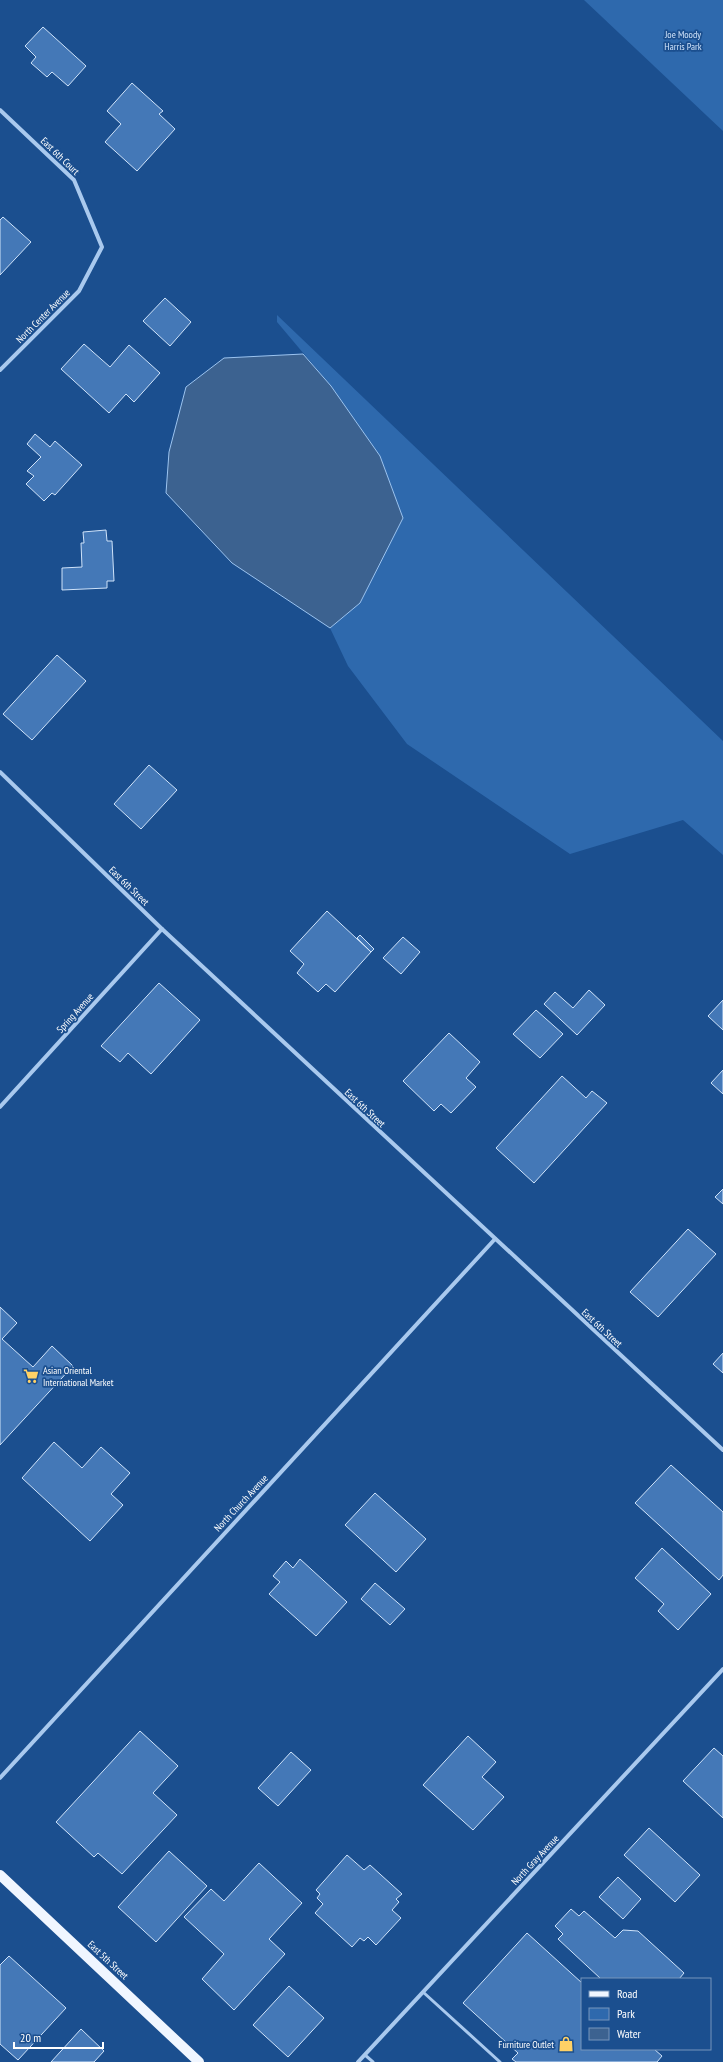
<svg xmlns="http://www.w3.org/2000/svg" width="723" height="2062" viewBox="0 0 723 2062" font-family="'PT Sans Narrow',sans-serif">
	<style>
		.green { fill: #2e69ad }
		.water { fill: #3c6290; stroke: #9cc4f0 }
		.building { fill: #4478b7; stroke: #cfe3fa }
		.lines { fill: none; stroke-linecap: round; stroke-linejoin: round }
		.lane { stroke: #a9c9ee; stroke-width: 3 }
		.street { stroke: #a9c9ee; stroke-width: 4 }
		.primary { stroke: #f0f6ff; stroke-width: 10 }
		.labels { text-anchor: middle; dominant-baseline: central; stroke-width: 3.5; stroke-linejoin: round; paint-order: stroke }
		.park-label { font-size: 10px; fill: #cfe3fa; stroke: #1b4f8f }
		.street-label { font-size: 10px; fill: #fff; stroke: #1b4f8f }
		.poi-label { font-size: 10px; fill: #fff; stroke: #1b4f8f; text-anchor: start }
	</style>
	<rect width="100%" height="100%" fill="#1b4f8f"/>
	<g class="green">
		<polygon points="584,0 723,0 723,131"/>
		<polygon points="277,315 723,741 723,855 683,820 570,854 407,744 348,666 330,628 360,603 403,518 380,456 331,386 277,322"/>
	</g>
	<polygon class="water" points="303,354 331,386 380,456 403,518 360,603 330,628 232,563 166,493 169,452 186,387 224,358"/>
	<g class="building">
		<polygon points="43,27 86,66 68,86 52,72 47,77 31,63 36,57 25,46"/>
		<polygon points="132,83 163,111 159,114 175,129 137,171 105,142 121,124 107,111"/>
		<polygon points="3,217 31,242 0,275 0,220"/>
		<polygon points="165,298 191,322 170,346 143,321"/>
		<polygon points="84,344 110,367 129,345 160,373 134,402 126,394 109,413 61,369"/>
		<polygon points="35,434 50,447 55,441 82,465 55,495 52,493 44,501 26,484 34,476 27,471 41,457 27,444"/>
		<polygon points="106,530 107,541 112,541 114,581 107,581 107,588 62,590 62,568 82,567 81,543 84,543 83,532"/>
		<polygon points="57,655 86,681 32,740 3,714"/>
		<polygon points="149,765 177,790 141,829 114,804"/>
		<polygon points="327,911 371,952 335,992 326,984 318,992 297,973 304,964 290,951"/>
		<polygon points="360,935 374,949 371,952 357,938"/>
		<polygon points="403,937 420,952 401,974 383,958"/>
		<polygon points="159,983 200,1020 151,1074 128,1053 120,1062 101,1046"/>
		<polygon points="589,990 605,1005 577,1035 544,1004 555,992 573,1008"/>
		<polygon points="723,1000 723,1030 708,1016"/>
		<polygon points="536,1010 563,1034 540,1058 513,1034"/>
		<polygon points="449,1033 480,1062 466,1078 476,1087 451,1113 441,1104 434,1111 403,1081"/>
		<polygon points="723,1070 723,1094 711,1083"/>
		<polygon points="562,1076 586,1098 592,1091 607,1103 534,1183 496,1148"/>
		<polygon points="723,1189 723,1204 715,1197"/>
		<polygon points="688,1229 716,1254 658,1317 630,1292"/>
		<polygon points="0,1307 17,1323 2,1339 33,1367 52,1346 73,1366 0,1445"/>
		<polygon points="723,1353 723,1373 713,1364"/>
		<polygon points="54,1442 82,1468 101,1447 130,1473 111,1494 123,1505 90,1541 22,1478"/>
		<polygon points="671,1465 723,1512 723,1575 719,1580 635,1503"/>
		<polygon points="375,1493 426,1539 396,1572 345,1525"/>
		<polygon points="662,1548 711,1594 678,1630 658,1611 664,1604 635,1578"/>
		<polygon points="300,1559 347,1602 316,1636 269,1594 280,1582 273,1576 286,1561 293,1568"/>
		<polygon points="375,1583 405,1609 390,1625 361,1599"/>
		<polygon points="140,1731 178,1766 153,1793 177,1815 122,1874 98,1853 94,1857 56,1822"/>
		<polygon points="468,1736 496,1762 482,1777 504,1797 473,1830 423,1785"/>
		<polygon points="714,1748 723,1756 723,1818 683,1781"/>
		<polygon points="291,1752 311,1770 278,1806 258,1788"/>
		<polygon points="649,1828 700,1875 675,1902 624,1855"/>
		<polygon points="169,1851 207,1886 156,1942 118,1907"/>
		<polygon points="347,1855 364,1870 370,1865 402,1894 396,1899 399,1902 392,1910 401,1918 376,1945 368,1937 364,1941 360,1938 352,1947 315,1913 323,1904 317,1898 320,1894 316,1890"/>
		<polygon points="259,1863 302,1903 269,1939 285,1954 234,2010 202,1979 224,1954 184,1917 211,1889 224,1901"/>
		<polygon points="618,1877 641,1899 623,1919 599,1897"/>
		<polygon points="571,1909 579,1916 584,1911 615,1938 623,1930 638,1931 684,1973 679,1979 601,1979 558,1939 563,1934 555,1926"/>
		<polygon points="527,1933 582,1983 582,2049 654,2049 662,2056 657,2062 516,2062 512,2059 518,2053 463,2003"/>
		<polygon points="9,1956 66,2008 18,2060 0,2044 0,1965"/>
		<polygon points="289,1986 324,2018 288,2057 253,2025"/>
		<polygon points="81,2029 104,2051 94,2062 51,2062"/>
	</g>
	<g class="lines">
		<g class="lane">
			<polyline points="423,1992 500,2062"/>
			<polyline points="365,2055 373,2062"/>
		</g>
		<g class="street">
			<polyline points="0,110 74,180 102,247 79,291 0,370"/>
			<polyline points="0,772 162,929 723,1450"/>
			<polyline points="0,1107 162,929"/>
			<polyline points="0,1778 495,1239"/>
			<polyline points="358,2062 723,1669"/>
		</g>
		<polyline class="primary" points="0,1875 199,2062"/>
	</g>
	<defs>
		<g id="supermarket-bare" transform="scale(1.2)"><path d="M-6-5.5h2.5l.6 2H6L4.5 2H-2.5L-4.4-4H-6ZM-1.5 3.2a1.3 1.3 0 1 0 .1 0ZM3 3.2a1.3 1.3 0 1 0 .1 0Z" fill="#ffd166" stroke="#1b4f8f" stroke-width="2.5" paint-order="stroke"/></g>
		<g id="shop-bare" transform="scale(1.2)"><path d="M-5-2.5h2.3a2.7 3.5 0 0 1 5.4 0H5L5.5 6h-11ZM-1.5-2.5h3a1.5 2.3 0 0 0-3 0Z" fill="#ffd166" stroke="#1b4f8f" stroke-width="2.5" paint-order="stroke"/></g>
	</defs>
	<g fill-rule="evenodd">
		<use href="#supermarket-bare" x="31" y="1376"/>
		<use href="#shop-bare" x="566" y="2044"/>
	</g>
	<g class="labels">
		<g class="park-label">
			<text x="683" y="34">Joe Moody<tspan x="683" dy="12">Harris Park</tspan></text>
		</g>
		<g class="street-label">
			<text transform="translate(60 156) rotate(44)">East 6th Court</text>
			<text transform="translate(43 316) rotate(-45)">North Center Avenue</text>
			<text transform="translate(129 886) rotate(44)">East 6th Street</text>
			<text transform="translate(75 1013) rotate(-48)">Spring Avenue</text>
			<text transform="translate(365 1108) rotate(43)">East 6th Street</text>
			<text transform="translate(602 1328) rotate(43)">East 6th Street</text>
			<text transform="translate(241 1503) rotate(-47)">North Church Avenue</text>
			<text transform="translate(535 1860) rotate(-47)">North Gray Avenue</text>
			<text transform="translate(108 1960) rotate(43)">East 5th Street</text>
		</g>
		<g class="poi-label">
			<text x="43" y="1370">Asian Oriental<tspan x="43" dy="12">International Market</tspan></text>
			<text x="554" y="2044" text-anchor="end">Furniture Outlet</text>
		</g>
	</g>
	<rect x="581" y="1978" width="130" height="72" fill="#1b4f8f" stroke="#7695bc"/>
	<rect x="589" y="1991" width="20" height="6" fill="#f0f6ff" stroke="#7695bc"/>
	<text x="617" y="1998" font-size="12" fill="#ffffff">Road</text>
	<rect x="589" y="2008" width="20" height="12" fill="#2e69ad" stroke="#7695bc"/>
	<text x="617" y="2018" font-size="12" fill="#ffffff">Park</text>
	<rect x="589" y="2028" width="20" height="12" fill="#3c6290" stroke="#7695bc"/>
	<text x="617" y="2038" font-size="12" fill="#ffffff">Water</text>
	<path d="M14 2042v6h89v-6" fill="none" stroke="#ffffff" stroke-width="2"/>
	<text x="20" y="2042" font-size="12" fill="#ffffff" stroke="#1b4f8f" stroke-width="3" paint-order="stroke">20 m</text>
</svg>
